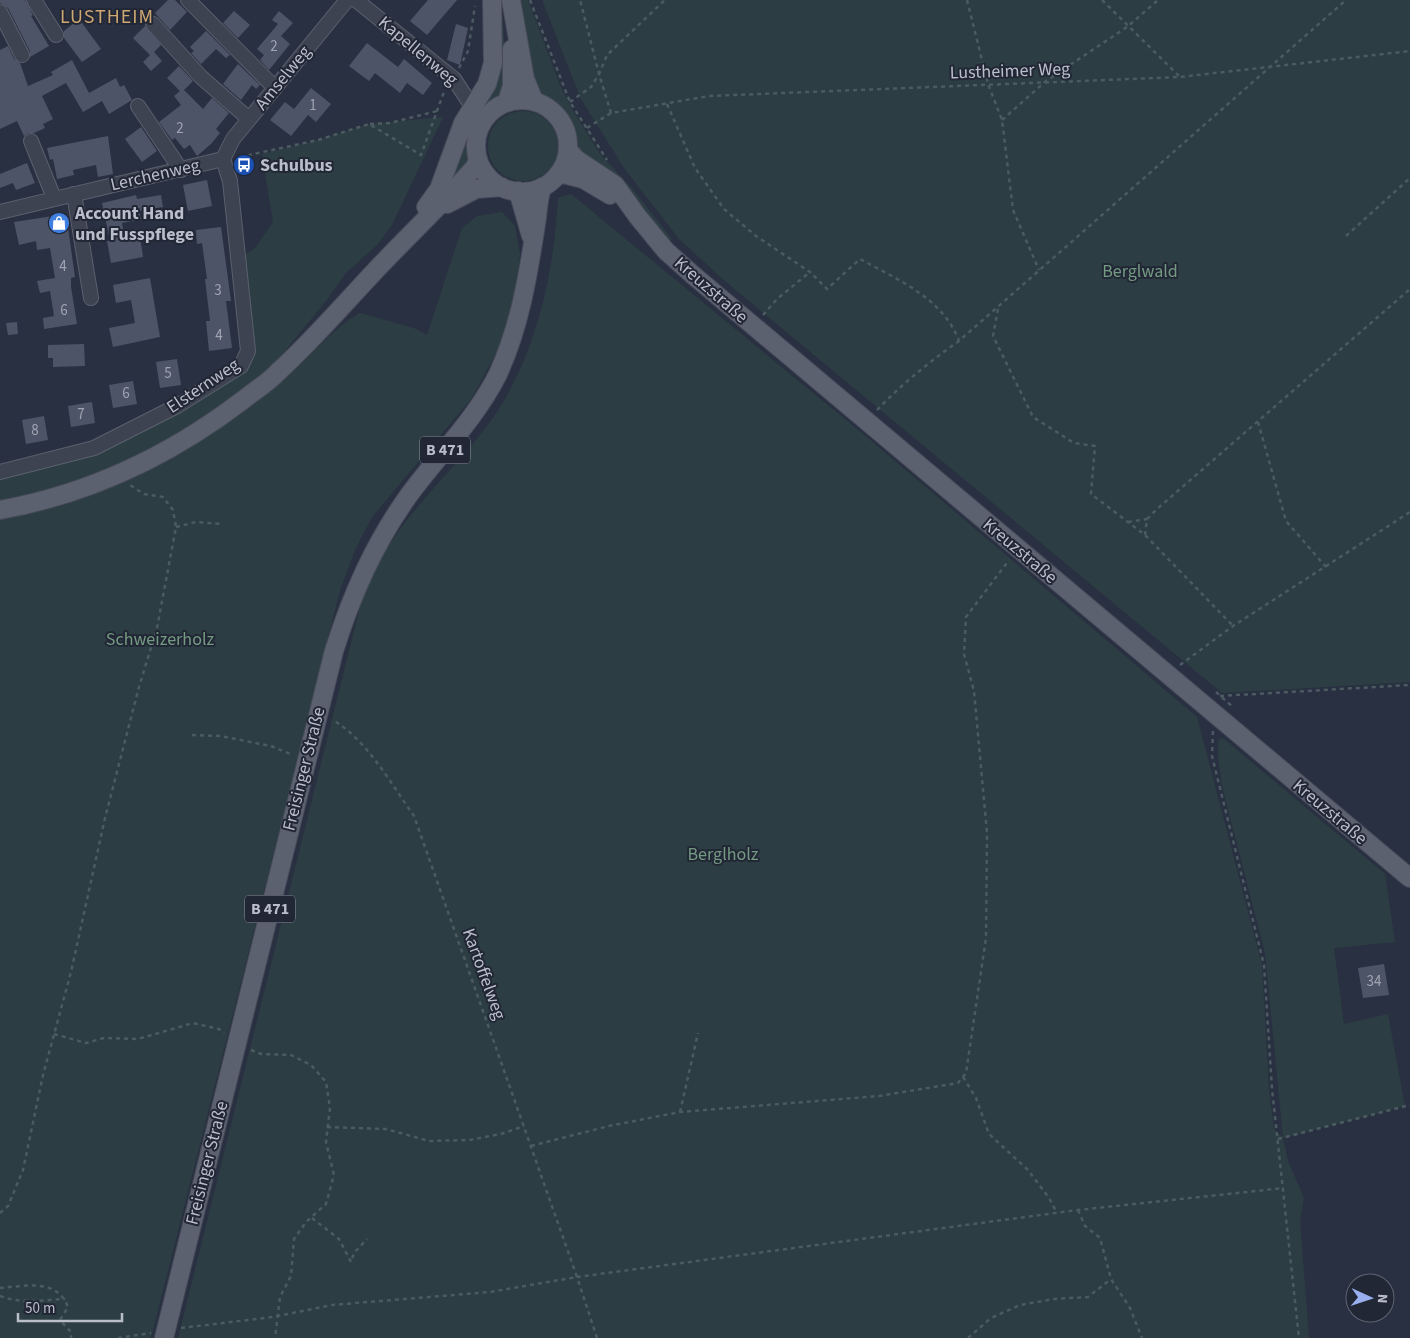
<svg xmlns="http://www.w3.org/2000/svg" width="1410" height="1338" viewBox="0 0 1410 1338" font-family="'Source Sans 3',sans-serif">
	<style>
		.green { fill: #2c3e43 }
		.building { fill: #4e5467 }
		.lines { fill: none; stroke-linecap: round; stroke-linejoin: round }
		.minor-casing { stroke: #5b606e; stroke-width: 16 }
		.major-casing { stroke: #474b5a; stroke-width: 20 }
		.path { stroke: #4b5b61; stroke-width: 2.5; stroke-dasharray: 4 4; stroke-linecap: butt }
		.minor { stroke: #3d4351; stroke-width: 14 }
		.major { stroke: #5c6170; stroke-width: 18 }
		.labels { text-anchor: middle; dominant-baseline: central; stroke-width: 4; stroke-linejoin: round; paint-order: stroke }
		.number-label { font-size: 15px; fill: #9fa4b2 }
		.shield { fill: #222736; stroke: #8c919e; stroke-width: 1 }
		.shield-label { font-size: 16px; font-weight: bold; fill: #babecb }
		.street-label { font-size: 18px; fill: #babecb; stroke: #222736 }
		.poi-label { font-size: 18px; font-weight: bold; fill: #babecb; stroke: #222736; text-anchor: start }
		.park-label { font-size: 18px; fill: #749a82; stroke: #222736 }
		.quarter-label { font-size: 20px; letter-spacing: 1px; fill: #cea772; stroke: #222736 }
	</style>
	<rect width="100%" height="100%" fill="#293041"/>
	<g class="green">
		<polygon points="498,0 501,0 507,78 502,95 483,113 472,133 468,164 449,184 477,110"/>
		<polygon points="520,0 528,0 560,85 572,109 600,154 631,187 672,239 670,241 622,184 584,157 579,149 571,123 563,111 537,91 530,76"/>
		<polygon points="542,0 1410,0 1410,682 1222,693 726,282 679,239 624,168 581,99"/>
		<circle cx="523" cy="146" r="35"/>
		<polygon points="443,117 392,225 378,244 345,274 327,300 270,369 209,418 117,467 37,497 0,505 0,472 94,448 241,366 248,351 240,258 255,248 273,222 262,154 318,140 369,124"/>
		<path d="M571 194 868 438 1197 717 1262 965 1269 1089 1274 1129 1283 1137 1265 953 1222 786 1218 759V740L1223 738 1385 874 1395 942 1334 948 1344 1024 1388 1014 1405 1106 1283 1138 1288 1161 1304 1198 1300 1220 1309 1338H178L361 603C366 591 370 579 376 568 405 510 459 467 495 415 537 352 554 273 558 198Z"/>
		<path d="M502 212 515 226 520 254 516 292 504 339 471 399 372 517 355 550 340 590 151 1338H0V517C108 496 198 450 284 380 310 358 330 330 360 313L414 328 427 335 462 228 477 216Z"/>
	</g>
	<g class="building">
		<polygon points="0,0 25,0 33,15 31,16 49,46 30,57 30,51 8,8 0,3"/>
		<polygon points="168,0 175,0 187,12 170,30 155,13"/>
		<polygon points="428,0 457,0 427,35 410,21"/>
		<polygon points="234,11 250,25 238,38 223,23"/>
		<polygon points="279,11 293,23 281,36 290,44 269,70 260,60 264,55 257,49 278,24 272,20"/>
		<polygon points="79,19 101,49 82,62 64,38 64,31"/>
		<polygon points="456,24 468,28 460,65 447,60"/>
		<polygon points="145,26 161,45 154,52 162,61 151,71 143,62 150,55 133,38"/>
		<polygon points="206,31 230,55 226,58 216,49 201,64 191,53 194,51 190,47"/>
		<polygon points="367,43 398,67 404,59 432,83 423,95 407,83 400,93 375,73 369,81 349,66"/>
		<polygon points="8,46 14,59 20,63 28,86 53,75 51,72 72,60 89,93 116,78 120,87 124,85 132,100 109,114 102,101 83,112 66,83 42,96 53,119 43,124 45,128 34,133 28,133 24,136 17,121 0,129 0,50"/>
		<polygon points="238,64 260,85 256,89 252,85 241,100 223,84"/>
		<polygon points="179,66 193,81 184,90 203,109 212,98 229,113 216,129 220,133 211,144 197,156 190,145 184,149 175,138 172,140 159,122 181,105 174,96 180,91 167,78"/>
		<polygon points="311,88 331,104 316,122 308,115 291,136 270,120 285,102 294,109"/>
		<polygon points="141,127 157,151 142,162 125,139"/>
		<polygon points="108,136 113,174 98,177 96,165 73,170 74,175 57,179 53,159 50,160 47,148"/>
		<polygon points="27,163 35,183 16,190 13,183 0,188 0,174"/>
		<polygon points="207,180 212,206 188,211 183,185"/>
		<polygon points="136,195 137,199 161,195 163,207 139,211 141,219 122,223 125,239 140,237 143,257 111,263 107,241 110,241 102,203"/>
		<polygon points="66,214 75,277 71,278 71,287 77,324 44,329 43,318 54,316 50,291 40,293 37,281 55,278 50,248 37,250 36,241 19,245 14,222"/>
		<polygon points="221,227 231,301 226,301 232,348 209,351 206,321 210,321 205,279 207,279 202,243 197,244 196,230"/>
		<polygon points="150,278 160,337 113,347 109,328 135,323 131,300 116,303 113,285"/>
		<polygon points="17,322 18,334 8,335 6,323"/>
		<polygon points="84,344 85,366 53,367 53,358 48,358 48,345"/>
		<polygon points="177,359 181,385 160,388 156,362"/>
		<polygon points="133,381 137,404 113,408 109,385"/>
		<polygon points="92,402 95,423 71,427 68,406"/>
		<polygon points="44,416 48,440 26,444 22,420"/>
		<polygon points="1384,964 1389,995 1363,998 1358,968"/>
	</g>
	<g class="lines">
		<g class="minor-casing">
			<g id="minor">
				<polyline points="34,0 56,35"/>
				<polyline points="188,0 275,88"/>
				<polyline points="356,0 454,79 473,108"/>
				<polyline points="0,12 22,55"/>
				<polyline points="153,24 201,77 249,119"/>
				<polyline points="138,106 181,170"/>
				<polyline points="31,141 54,198"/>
				<polyline points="223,159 233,139 347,0"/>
				<polyline points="74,194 91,298"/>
				<polyline points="0,212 223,159"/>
				<polyline points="0,472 94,448 177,406 241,366 248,351 230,181 223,159"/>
			</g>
		</g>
		<g class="major-casing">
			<g id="major">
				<polyline points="511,0 525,79 534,101"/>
				<circle cx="522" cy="146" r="46"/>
				<polyline points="507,102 512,86 512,49"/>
				<polyline points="568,150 576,159 615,185 638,217 666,251 693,275 1410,878"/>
				<polyline points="559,173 583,179 610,195"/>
				<polyline points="518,191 531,236"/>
				<polyline points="447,204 476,189 502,187"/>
				<polyline points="426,207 439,189 463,123 487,84 493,63 492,0"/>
				<path d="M0 510C89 494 171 455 243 400 254 391 268 383 278 372 313 340 343 305 375 271 408 236 443 203 475 167L478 160"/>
				<path d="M164 1338 334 651C352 594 374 544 409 495 439 454 475 420 498 374 520 326 528 276 536 224 538 212 538 200 542 187"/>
			</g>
		</g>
		<g class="path">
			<polyline points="530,0 570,102 607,160"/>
			<polyline points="967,0 988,84 1002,120 1013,210 1039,270"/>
			<polyline points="1102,0 1179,76"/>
			<polyline points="459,68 468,51 475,6"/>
			<polyline points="570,102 591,87 599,74 580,0"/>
			<path d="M667 104 695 168 724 209 756 236 810 272 827 289 860 259C898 280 943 298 959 341"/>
			<polyline points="611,113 599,74 607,55 665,0"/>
			<polyline points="1002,120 1046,81 1127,27 1158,0"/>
			<polyline points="370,124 390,123 437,111"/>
			<polyline points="587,128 611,113 709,96 1180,77 1410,51"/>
			<polyline points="240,157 318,140 369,124 421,155 445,89"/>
			<polyline points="1346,236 1410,178"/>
			<polyline points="998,309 993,336 1033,417 1074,443 1095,446 1091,494 1145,535 1233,626"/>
			<polyline points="763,315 777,299 810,272"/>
			<path d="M877 410C902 384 929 362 959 341L1346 0"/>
			<polyline points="1258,422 1286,521 1326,567"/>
			<polyline points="1128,522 1147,519"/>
			<polyline points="176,527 196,522 222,524"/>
			<polyline points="1145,535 1147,519 1157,509 1410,289"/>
			<polyline points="1180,665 1233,626 1410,512"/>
			<polyline points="1216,692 1234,708"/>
			<polyline points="1220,696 1410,685"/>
			<polyline points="1213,731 1212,756 1264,965 1272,1089 1299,1338"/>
			<polyline points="192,735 220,736 271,746 293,755"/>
			<polyline points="54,1034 86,1043 104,1038 138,1039 193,1023 219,1029 224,1033"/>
			<polyline points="251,1050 261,1054 291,1055 311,1065 326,1082 330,1108 326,1142 334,1175 326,1204 306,1222 294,1239 291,1276 280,1297 275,1338"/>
			<polyline points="963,1077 976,1098 989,1134 1028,1170 1049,1198 1057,1213"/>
			<polyline points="680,1112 698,1033"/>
			<polyline points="327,1127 386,1129 429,1141 470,1140 501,1134 524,1126"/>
			<polyline points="1278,1139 1410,1105"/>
			<polyline points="531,1146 609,1126 680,1112 879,1096 958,1083 966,1073 986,938 987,833 974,691 964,654 966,617 1009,560"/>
			<polyline points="1078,1210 1085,1226 1100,1238 1111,1279 1130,1308 1142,1338"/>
			<polyline points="0,1213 8,1206 23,1170 43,1075 71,972 105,818 139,687 157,628 176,527 173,510 163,497 144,494 130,485"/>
			<polyline points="312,1218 339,1239 351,1262 354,1253 367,1239"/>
			<path d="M0 1288C25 1286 57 1278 68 1307L60 1320 71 1332V1338"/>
			<path d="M0 1296C20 1304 44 1300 65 1299"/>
			<path d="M181 1328 273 1317 332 1305 490 1292 577 1277 414 816C391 784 368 741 333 720"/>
			<polyline points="118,1338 151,1333"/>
			<polyline points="597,1338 577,1277 1078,1210 1284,1188"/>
			<polyline points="968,1338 991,1318 1020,1305 1054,1299 1088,1297 1111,1279"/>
		</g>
		<use href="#minor" class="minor"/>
		<use href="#major" class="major"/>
	</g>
	<defs>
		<g id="bus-disc" transform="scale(1.125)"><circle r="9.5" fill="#1a4fb4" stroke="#222736"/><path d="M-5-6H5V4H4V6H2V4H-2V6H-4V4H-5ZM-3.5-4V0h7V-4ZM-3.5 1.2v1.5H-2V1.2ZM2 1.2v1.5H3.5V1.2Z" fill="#fff"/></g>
		<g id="shop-disc" transform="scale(1.125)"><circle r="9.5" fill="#3f7fe0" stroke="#222736"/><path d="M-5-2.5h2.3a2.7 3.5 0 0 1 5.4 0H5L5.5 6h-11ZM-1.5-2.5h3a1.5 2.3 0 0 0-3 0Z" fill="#fff"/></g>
	</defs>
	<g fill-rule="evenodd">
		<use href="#bus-disc" x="244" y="165"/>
		<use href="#shop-disc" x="59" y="223"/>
	</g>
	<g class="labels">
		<g class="number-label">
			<text x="274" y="46">2</text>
			<text x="313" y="105">1</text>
			<text x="180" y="128">2</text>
			<text x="63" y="266">4</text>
			<text x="218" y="290">3</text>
			<text x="64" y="310">6</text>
			<text x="219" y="335">4</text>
			<text x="168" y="373">5</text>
			<text x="126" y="393">6</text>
			<text x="81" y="414">7</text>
			<text x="35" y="430">8</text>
			<text x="1374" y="981">34</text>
		</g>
		<g class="shield">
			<rect x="420" y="436.5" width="50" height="27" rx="4"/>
			<rect x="245" y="895.5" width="50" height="27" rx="4"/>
		</g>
		<g class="shield-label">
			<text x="445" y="450">B 471</text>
			<text x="270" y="909">B 471</text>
		</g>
		<g class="street-label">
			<text transform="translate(418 51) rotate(40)">Kapellenweg</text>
			<text transform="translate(1010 71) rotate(-2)">Lustheimer Weg</text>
			<text transform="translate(283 78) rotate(-51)">Amselweg</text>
			<text transform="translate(155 175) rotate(-13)">Lerchenweg</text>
			<text transform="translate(711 290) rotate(41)">Kreuzstraße</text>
			<text transform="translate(203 386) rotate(-34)">Elsternweg</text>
			<text transform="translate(1020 551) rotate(40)">Kreuzstraße</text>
			<text transform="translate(304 769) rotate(-76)">Freisinger Straße</text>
			<text transform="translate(1330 812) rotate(40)">Kreuzstraße</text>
			<text transform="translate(484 974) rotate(70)">Kartoffelweg</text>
			<text transform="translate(207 1163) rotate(-76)">Freisinger Straße</text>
		</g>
		<g class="poi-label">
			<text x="260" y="165">Schulbus</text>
			<text x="75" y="213">Account Hand<tspan x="75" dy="21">und Fusspflege</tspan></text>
		</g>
		<g class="park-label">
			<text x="1140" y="271">Berglwald</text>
			<text x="160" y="639">Schweizerholz</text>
			<text x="723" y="854">Berglholz</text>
		</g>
		<g class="quarter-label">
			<text x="107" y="17">LUSTHEIM</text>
		</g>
	</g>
	<g transform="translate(1370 1298) rotate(93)"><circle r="24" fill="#222736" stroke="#5f6372"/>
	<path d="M0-4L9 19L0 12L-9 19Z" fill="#9aaff0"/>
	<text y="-8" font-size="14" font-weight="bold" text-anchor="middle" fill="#babecb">N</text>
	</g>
	<path d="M18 1313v8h104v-8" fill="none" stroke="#babecb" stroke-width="2.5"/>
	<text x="25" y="1313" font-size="15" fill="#babecb" stroke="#222736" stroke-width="4" paint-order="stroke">50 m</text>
</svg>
